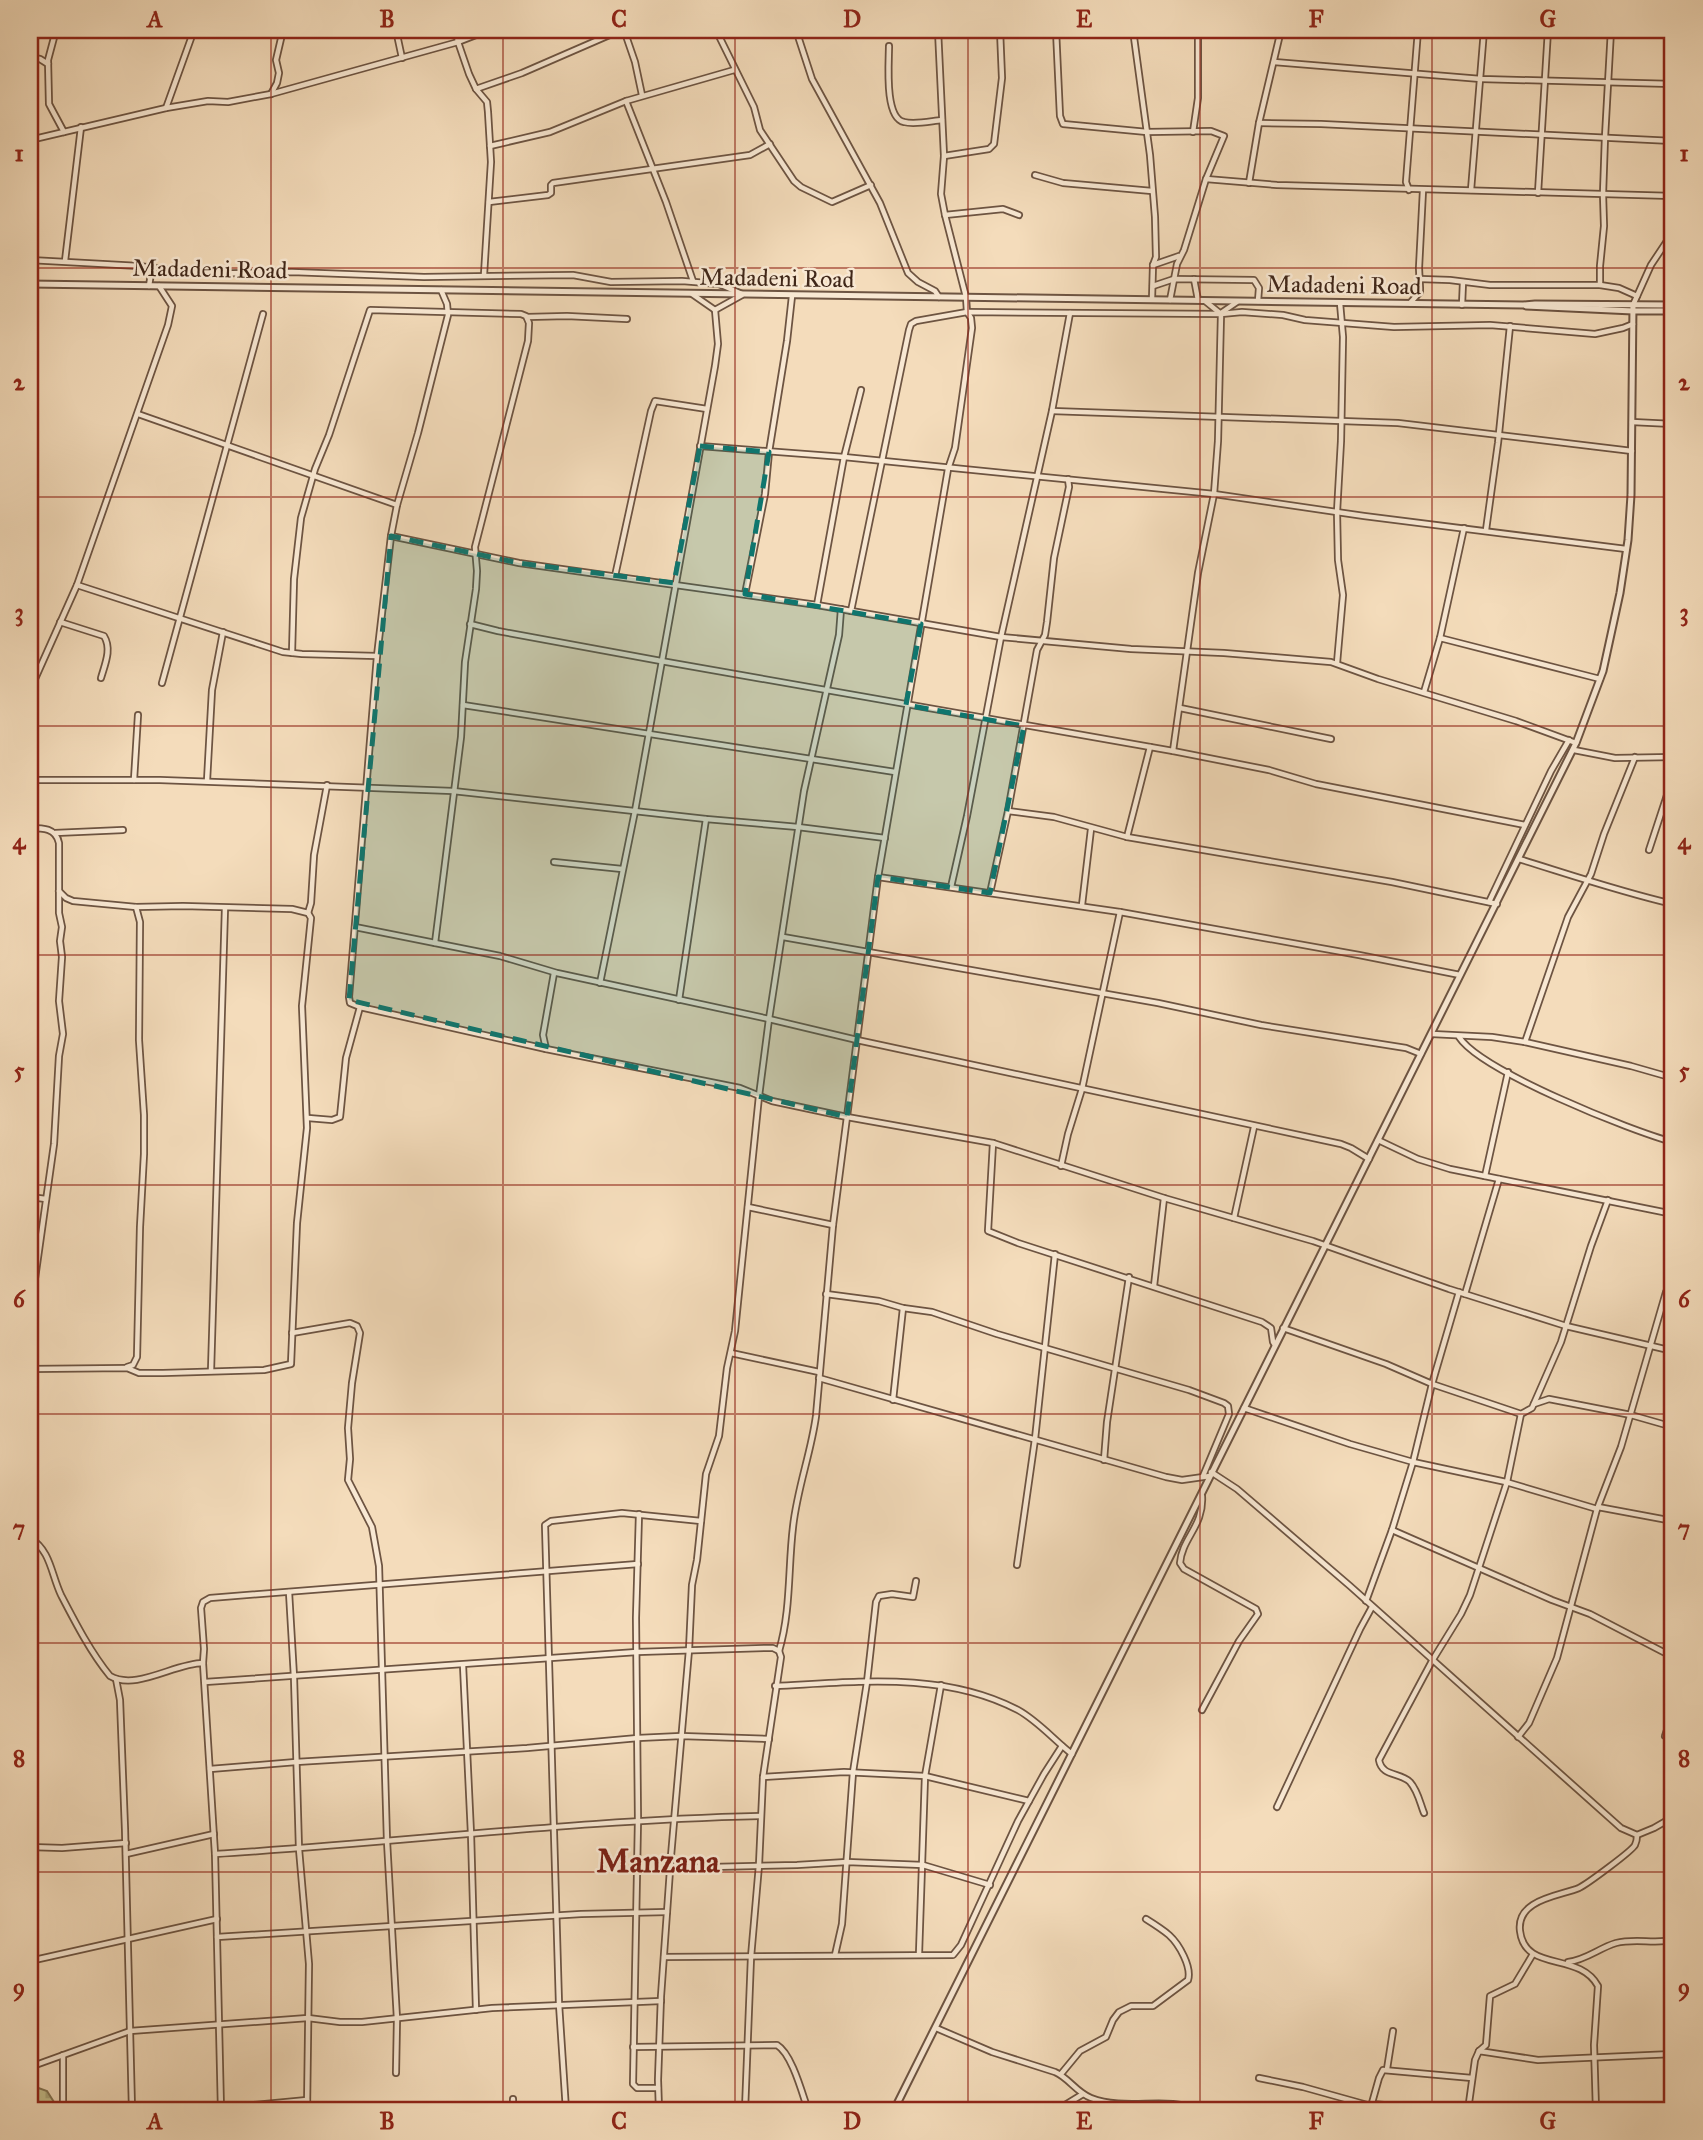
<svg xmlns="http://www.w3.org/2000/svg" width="1703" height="2140" viewBox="0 0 1703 2140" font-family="'IM FELL Great Primer',serif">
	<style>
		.cemetery { fill: url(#cemetery-stones); stroke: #827252; stroke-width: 2 }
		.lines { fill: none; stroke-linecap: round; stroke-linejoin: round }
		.minor-casing { stroke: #6d5442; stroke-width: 8 }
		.tertiary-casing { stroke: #6d5442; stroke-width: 9 }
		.minor { stroke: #f8e8d3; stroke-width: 4.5 }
		.tertiary { stroke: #f8e8d3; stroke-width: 5 }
		.marked { fill: #0f766e; fill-opacity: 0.2; stroke: #0f766e; stroke-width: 5; stroke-dasharray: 14 9; stroke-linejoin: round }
		.grid { fill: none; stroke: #8f2418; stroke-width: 2; stroke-opacity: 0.55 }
		.labels { text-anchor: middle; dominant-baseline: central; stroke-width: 5; stroke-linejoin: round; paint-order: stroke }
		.street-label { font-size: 24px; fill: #402719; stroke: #f8e8d3 }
		.district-label { font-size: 32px; font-weight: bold; fill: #7a1f14; stroke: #f8e8d3 }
		.neatline { fill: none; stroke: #8f2418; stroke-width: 2.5 }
		.grid-label { font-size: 23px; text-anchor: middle; font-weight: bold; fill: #8f2418 }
	</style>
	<defs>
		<pattern id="cemetery-stones" width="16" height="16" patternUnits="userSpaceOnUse" patternTransform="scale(1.75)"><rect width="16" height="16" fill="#c4be8b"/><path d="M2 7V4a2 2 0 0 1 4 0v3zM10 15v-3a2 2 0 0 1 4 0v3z" fill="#a9a377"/></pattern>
	</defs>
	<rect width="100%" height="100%" fill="#f4dcbb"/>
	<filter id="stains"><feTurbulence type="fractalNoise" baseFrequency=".00286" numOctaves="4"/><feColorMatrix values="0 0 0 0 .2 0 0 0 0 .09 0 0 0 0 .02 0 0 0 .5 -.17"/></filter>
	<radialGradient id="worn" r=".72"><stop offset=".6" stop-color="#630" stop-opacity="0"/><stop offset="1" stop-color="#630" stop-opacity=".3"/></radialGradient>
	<polygon class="cemetery" points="30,2085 47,2091 59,2110 30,2110"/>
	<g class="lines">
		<g class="minor-casing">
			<g id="minor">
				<polyline points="56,30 48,60 49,104 64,132"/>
				<polyline points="396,30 402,58"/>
				<polyline points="456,30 458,42 469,74 476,89 487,102 488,112 491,162 484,275"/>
				<polyline points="624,30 635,62 642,95"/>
				<polyline points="716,30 754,107 760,130 794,181 801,187 832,202 871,185"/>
				<polyline points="796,30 812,79 880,203 908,273 918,282 935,291 939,297"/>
				<polyline points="1056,30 1060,116 1063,124 1147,132 1211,131 1224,136 1206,179 1184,250 1177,264 1170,300"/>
				<polyline points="1133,30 1150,155 1155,217 1156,257 1153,265 1152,299"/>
				<path d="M889 46C889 62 884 118 904 122 915 125 931 121 942 120"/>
				<polyline points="30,57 40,59 48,64"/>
				<polyline points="1274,62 1481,79 1673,84"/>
				<polyline points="476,89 522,73 621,30"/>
				<polyline points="271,94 277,83 279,73 276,60 283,30"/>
				<polyline points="626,101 666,202 693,281"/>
				<polyline points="166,108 194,30"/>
				<polyline points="1259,123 1321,124 1673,141"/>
				<polyline points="1193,132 1198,98 1198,30"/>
				<polyline points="30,140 166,108 208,101 228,102 271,94 458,42 489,30"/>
				<polyline points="490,146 550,132 626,101 734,70"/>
				<polyline points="944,156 989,149 994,144 1002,78 1000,30"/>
				<polyline points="1035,175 1063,183 1152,191"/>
				<polyline points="1206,179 1277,185 1673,196"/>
				<polyline points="1249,183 1259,123 1281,30"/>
				<polyline points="1409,190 1406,182 1407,169 1418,30"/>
				<polyline points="1471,190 1484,30"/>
				<polyline points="1538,193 1548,30"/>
				<polyline points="489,202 548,195 551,193 551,185 553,183 750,155 770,144"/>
				<polyline points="945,215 1003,209 1019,215"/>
				<polyline points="30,260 139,266 199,274 292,272 424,277 573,275 611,282 682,281 719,284 742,294"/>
				<polyline points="65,261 81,127"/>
				<polyline points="1153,265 1179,256"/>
				<polyline points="1194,279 1198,300"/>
				<polyline points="1420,279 1450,280 1490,285 1600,285 1619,288 1637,296"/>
				<polyline points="1600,285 1600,266 1604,226 1603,194 1605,137 1611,30"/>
				<polyline points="149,286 152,267"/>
				<polyline points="1153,286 1174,279 1254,280 1259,288 1258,301"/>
				<polyline points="441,290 447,304 448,315 418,433 397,505 391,536 377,656 349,997 350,1003 360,1007 546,1049 740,1088 772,1101 847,1117 993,1143 1164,1198 1313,1241 1449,1289 1566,1326 1673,1351"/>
				<polyline points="692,294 715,310"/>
				<polyline points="1410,303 1420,292 1420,288 1419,268 1423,190"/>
				<polyline points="1462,305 1463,282"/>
				<polyline points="1633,305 1651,265 1673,232"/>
				<polyline points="715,310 742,295"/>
				<polyline points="1221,313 1237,302"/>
				<polyline points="527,317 567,316 627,319"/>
				<polyline points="1052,411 1398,423 1632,451"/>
				<polyline points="138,414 397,505"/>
				<polyline points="1632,422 1673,424"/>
				<polyline points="700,446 844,457 1214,494 1364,516 1626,549"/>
				<polyline points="1486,530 1498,443 1510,326"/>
				<polyline points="391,536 519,563 817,605 1001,637 1131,649 1224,653 1331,662 1378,679 1516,721 1576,743"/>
				<polyline points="615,576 651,411 655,401 707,409"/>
				<polyline points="77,585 283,652 302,654 377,656"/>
				<polyline points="745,594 765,494 769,452 787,341 792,296"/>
				<polyline points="817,605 844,457 861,390"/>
				<polyline points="851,611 909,330 911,324 916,321 967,312 1221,314 1242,312 1283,315 1305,320 1394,327 1490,325 1595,334 1623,328 1633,324"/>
				<path d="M60 622 104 636C112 649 105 664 101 678"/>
				<polyline points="470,624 498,631 661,661 1173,751 1269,770 1316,784 1525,825"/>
				<polyline points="1440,638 1600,679"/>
				<polyline points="292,653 294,579 301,518 315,469 329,435 370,310 521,314 526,316 529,323 528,341 475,547 477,571 476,589 465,662 461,737 435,943"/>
				<polyline points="1337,663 1343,595 1338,560 1337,512 1341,441 1343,337 1340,303"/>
				<polyline points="162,683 263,314"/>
				<polyline points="30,690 77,585 168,325 172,306 159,286"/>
				<polyline points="1424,692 1440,638 1464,528"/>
				<polyline points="463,705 895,772"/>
				<polyline points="1180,708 1331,739"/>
				<polyline points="1574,750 1615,758 1673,757"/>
				<polyline points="1173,751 1198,573 1214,494 1218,441 1221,314 1205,301"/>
				<polyline points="30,780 160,780 453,791 706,819 798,827 885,838"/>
				<polyline points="134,780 138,715"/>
				<polyline points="207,781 212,690 223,632"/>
				<polyline points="1008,811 1054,817 1127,837 1392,882 1497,904"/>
				<path d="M30 828C43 828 56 828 59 843V913L62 927 60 941 62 957 59 1001 63 1034 59 1056 54 1144 30 1314"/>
				<polyline points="55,833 123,830"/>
				<polyline points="1127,837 1150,747"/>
				<polyline points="1649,850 1673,777"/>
				<path d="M1519 859C1571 875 1621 892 1673 904"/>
				<polyline points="554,862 622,869"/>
				<polyline points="878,877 1120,912 1359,955 1460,975"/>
				<polyline points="951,887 967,816 1001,637 1052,411 1070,313"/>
				<polyline points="990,893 1008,811 1037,650 1045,635 1047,622 1054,558 1069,487 1068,479"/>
				<polyline points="1489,902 1551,771 1569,740"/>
				<polyline points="1082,905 1091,829"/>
				<polyline points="308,913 311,903 314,855 327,785"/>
				<polyline points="355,927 500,956 557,973 769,1019 857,1040 1341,1144 1351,1148 1369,1159"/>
				<polyline points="783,937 1158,1003 1261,1025 1406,1048 1421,1054"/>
				<polyline points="600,983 635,811 715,366 718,344 715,310"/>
				<polyline points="679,1000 706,819"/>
				<polyline points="1432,1034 1492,1037 1525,1042 1631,1066 1673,1078"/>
				<path d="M1459 1037C1481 1071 1631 1131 1673 1142"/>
				<polyline points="1525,1042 1568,917 1591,874 1604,834 1635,757"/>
				<polyline points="546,1049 543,1035 554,973"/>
				<polyline points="308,1118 332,1120 340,1117 346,1058 360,1007"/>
				<polyline points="1378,1140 1418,1159 1450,1169 1673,1214"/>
				<polyline points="993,1143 988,1231 1018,1243 1262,1322 1271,1328 1273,1342 1275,1345"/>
				<polyline points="1061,1166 1068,1134 1082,1089 1120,912"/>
				<polyline points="1485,1176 1508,1072"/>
				<polyline points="30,1197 46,1199"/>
				<polyline points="748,1207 833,1225"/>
				<polyline points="1234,1218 1254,1127"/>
				<polyline points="1154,1286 1164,1198"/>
				<polyline points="826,1294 879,1301 903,1308 932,1312 997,1334 1189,1390 1224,1403 1228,1406 1229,1414 1203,1476"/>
				<polyline points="1465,1294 1499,1179"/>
				<polyline points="1283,1328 1386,1364 1432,1384 1521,1414 1532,1408 1561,1342 1591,1246 1608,1200"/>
				<polyline points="292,1333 350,1323 357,1326 360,1333 352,1383 348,1428 350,1459 348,1480 372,1527 379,1566 387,1841 397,2019 396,2073"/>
				<polyline points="731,1353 819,1372"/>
				<polyline points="127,1367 133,1365 137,1357 140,1227 144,1154 144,1115 139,1040 140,922 136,907"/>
				<polyline points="30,1369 127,1368 139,1373 163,1373 264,1370 291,1364 297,1223 307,1128 302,1006 311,918 308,913 292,909 183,906 136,907 73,901 66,898 59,891"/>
				<polyline points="211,1371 225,908"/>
				<polyline points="819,1378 1166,1477 1182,1480 1210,1476"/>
				<polyline points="893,1400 903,1308"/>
				<polyline points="1534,1404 1549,1399 1631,1415 1673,1427"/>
				<polyline points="1244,1408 1350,1444 1413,1462 1506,1482 1597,1509"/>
				<polyline points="1104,1460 1107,1422 1129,1277"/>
				<polyline points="1211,1472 1237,1489 1350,1586 1621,1828 1637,1835 1654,1828 1673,1817"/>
				<path d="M1202 1496C1204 1526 1182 1538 1180 1563L1184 1569 1256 1609 1258 1614 1239 1641 1202 1710"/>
				<polyline points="1598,1507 1673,1521"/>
				<polyline points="639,1514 636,1618 638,1820 633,2084 637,2088 658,2088"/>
				<polyline points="1392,1530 1552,1600 1590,1614 1673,1657"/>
				<path d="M30 1538C51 1551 51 1574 61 1595 75 1622 91 1653 110 1676 136 1691 175 1663 203 1663L215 1854 221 2110"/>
				<polyline points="1017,1565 1035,1439 1055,1254"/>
				<polyline points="289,1592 294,1677 299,1849 309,1964 307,2110"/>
				<polyline points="1366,1601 1392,1530 1413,1462 1432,1384 1459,1292"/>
				<path d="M779 1651C791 1611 788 1568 793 1527 797 1489 811 1453 816 1416L833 1225 878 877 948 469 955 448 972 328 971 318 967 312 966 297 945 215 941 194 944 156 938 30"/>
				<polyline points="203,1663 204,1649 201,1608 203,1602 210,1598 638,1564"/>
				<polyline points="463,1665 471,1834 476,2010"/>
				<polyline points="116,1679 120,1700 125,1829 132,2110"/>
				<polyline points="205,1682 637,1652 765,1648 773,1648 779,1651 781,1657 763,1777 759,1865 751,1957 745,2110"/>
				<path d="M775 1686C856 1682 944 1671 1018 1710 1038 1721 1054 1740 1072 1754"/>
				<polyline points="1665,1736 1673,1712"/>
				<polyline points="1518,1737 1529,1723 1557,1658 1597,1509 1621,1447 1666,1292"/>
				<polyline points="210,1769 296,1762 527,1748 638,1738 681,1736 769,1739"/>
				<polyline points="763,1777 844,1772 925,1776 1029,1801"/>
				<polyline points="1277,1807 1360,1629 1372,1607"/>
				<path d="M1424 1813C1420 1803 1418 1791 1410 1782 1400 1772 1382 1777 1379 1760L1432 1661 1461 1614 1470 1595 1507 1482 1521 1414"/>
				<polyline points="30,1847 62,1848 126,1843"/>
				<polyline points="126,1854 214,1834"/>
				<path d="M215 1854C397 1843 578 1820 760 1816"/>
				<polyline points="670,1868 797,1865 847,1862 923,1865 990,1885"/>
				<polyline points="217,1937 581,1914 667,1912"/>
				<polyline points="919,1954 925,1776 941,1685"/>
				<polyline points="835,1955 842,1924 853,1772 867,1682 876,1602 879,1596 892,1594 913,1597 916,1581"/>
				<polyline points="664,1957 953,1955 961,1945 1018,1821 1044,1774 1062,1746"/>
				<polyline points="30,1961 217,1919"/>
				<path d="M1568 1962C1586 1960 1599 1948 1616 1943 1635 1938 1654 1944 1673 1940"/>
				<path d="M936 2028 992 2052 1055 2072C1069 2078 1076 2092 1091 2098 1117 2108 1146 2102 1173 2104 1184 2105 1195 2108 1206 2110"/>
				<path d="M633 2047 777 2045C792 2054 802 2093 808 2110"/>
				<polyline points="1479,2051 1486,2045 1490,1996 1515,1984 1533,1954"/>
				<polyline points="30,2067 130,2031 308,2018 340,2022 362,2022 492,2008 661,2001"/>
				<polyline points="1387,2069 1393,2031"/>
				<path d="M1061 2074 1080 2051 1106 2037 1113 2020 1119 2012 1131 2006H1153L1188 1980C1192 1967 1179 1944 1169 1935 1162 1929 1154 1924 1146 1919"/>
				<polyline points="1259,2078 1303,2087 1371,2106"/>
				<polyline points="513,2099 513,2110"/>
				<polyline points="1372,2104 1443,2110"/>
				<polyline points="221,2108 307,2100"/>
				<polyline points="63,2110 63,2055"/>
				<polyline points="566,2110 559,2004 545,1525 551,1521 622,1513 701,1521"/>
				<polyline points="659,2110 658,2080 661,1996 671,1856 689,1650 692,1585 697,1560 706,1474 719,1436 727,1368 735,1331 759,1096 769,1019 804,791 839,635 841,609"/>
				<polyline points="1057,2110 1083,2094"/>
				<polyline points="1370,2110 1379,2078 1383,2070 1472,2078"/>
				<polyline points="1468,2110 1475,2060 1479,2051 1538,2060 1673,2054"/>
				<path d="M1596 2110 1594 2045 1598 1986C1579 1951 1525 1973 1520 1931 1516 1899 1560 1896 1579 1888 1587 1884 1632 1851 1635 1845 1636 1843 1637 1837 1637 1835"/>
			</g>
		</g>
		<g class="tertiary-casing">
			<g id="tertiary">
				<polyline points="30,284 1523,305 1535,304 1673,305"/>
				<polyline points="1526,306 1633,311 1673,311"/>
				<polyline points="894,2110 1576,743 1603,671 1620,593 1628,540 1631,495 1633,305"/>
			</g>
		</g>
		<use href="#minor" class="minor"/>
		<use href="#tertiary" class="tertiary"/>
	</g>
	<path class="marked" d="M700 446 769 452 745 594 921 624 906 705 1024 726 990 893 878 877 847 1117 349 1000 391 536 519 563 674 583Z"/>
	<path class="grid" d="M271 30V2110M503 30V2110M735 30V2110M968 30V2110M1200 30V2110M1432 30V2110M30 268H1673M30 497H1673M30 726H1673M30 955H1673M30 1185H1673M30 1414H1673M30 1643H1673M30 1872H1673"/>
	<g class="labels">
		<g class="street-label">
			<text transform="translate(210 269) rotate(1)">Madadeni Road</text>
			<text transform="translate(777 278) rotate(1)">Madadeni Road</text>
			<text transform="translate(1344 285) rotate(1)">Madadeni Road</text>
		</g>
		<g class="district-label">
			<text x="658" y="1861">Manzana</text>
		</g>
	</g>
	<rect width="1703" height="2140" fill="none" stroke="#f4dcbb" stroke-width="77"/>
	<rect x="38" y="38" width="1626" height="2064" class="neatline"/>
	<g class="grid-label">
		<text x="155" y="27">A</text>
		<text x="387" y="27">B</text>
		<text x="619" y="27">C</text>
		<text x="852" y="27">D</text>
		<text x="1084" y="27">E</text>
		<text x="1316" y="27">F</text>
		<text x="1548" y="27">G</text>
		<text x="19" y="161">1</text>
		<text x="1684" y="161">1</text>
		<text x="19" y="390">2</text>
		<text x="1684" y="390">2</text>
		<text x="19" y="620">3</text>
		<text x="1684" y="620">3</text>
		<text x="19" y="849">4</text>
		<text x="1684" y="849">4</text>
		<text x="19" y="1078">5</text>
		<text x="1684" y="1078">5</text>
		<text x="19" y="1307">6</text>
		<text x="1684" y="1307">6</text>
		<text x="19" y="1536">7</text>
		<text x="1684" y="1536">7</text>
		<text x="19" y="1766">8</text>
		<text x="1684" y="1766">8</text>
		<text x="19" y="1995">9</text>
		<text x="1684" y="1995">9</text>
		<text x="155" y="2129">A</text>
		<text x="387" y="2129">B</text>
		<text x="619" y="2129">C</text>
		<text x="852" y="2129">D</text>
		<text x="1084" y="2129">E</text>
		<text x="1316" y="2129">F</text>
		<text x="1548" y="2129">G</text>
	</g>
	<rect width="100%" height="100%" filter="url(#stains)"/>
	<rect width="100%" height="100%" fill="url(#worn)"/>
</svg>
